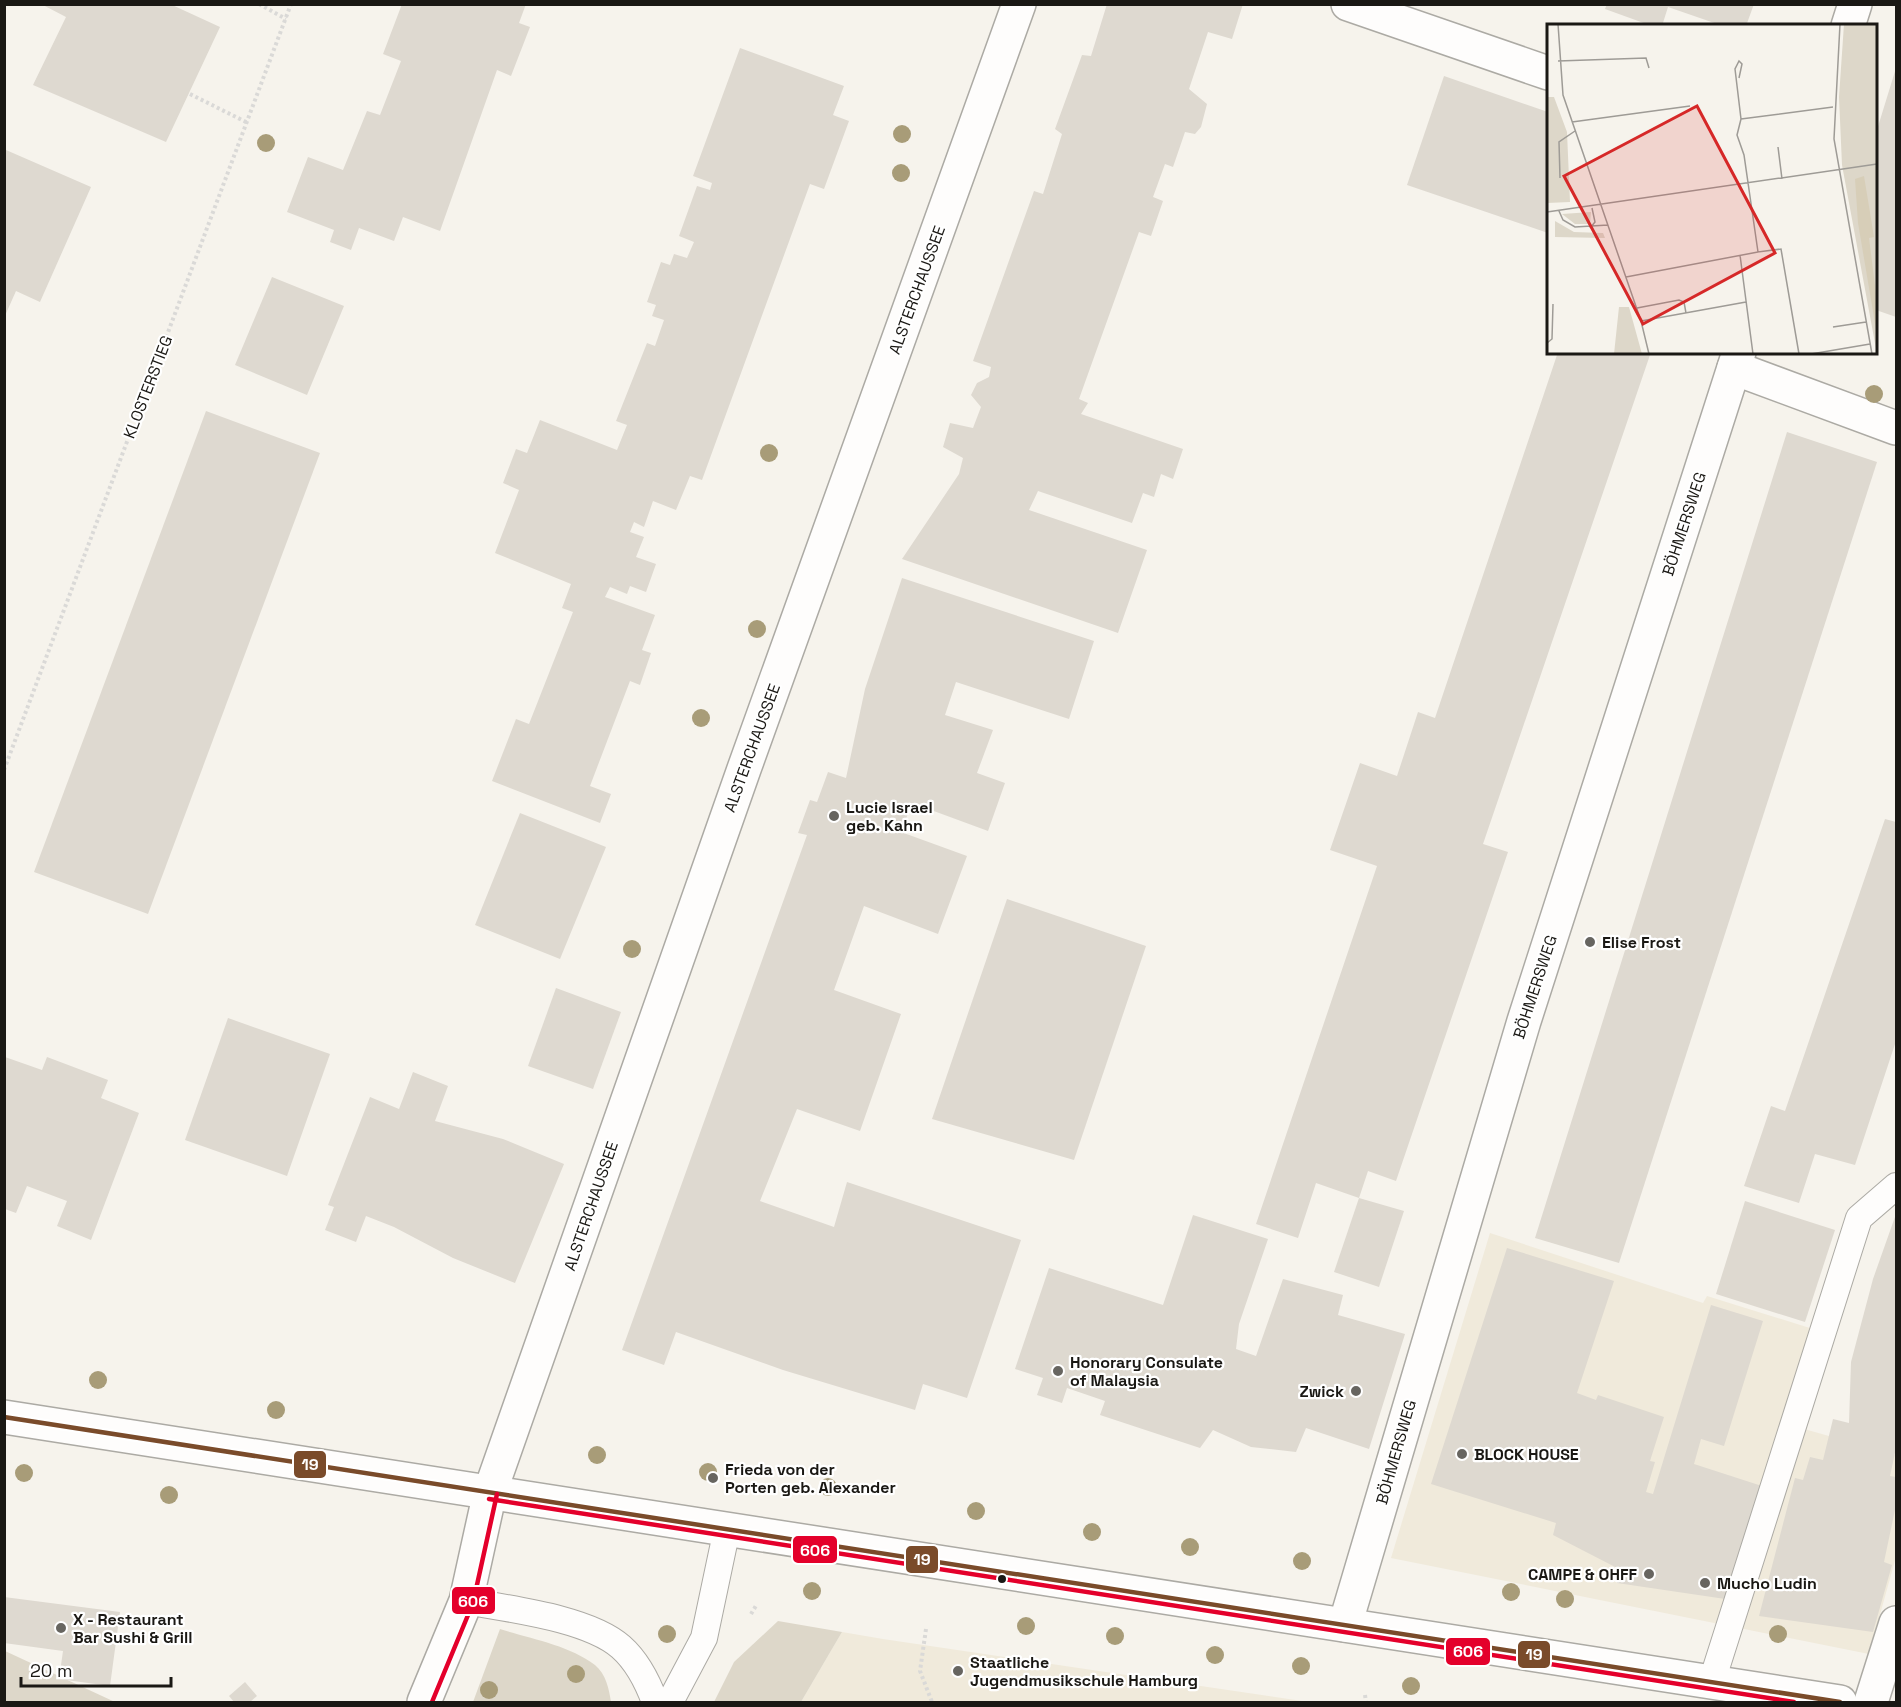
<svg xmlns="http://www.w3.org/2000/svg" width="1901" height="1707" viewBox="0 0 1901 1707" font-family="'Space Grotesk',sans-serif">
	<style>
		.built { fill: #f0eadb }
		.green { fill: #ddd7c9 }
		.building { fill: #ded9d0 }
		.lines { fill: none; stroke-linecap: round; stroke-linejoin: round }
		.service-casing { stroke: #acaaa4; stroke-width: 28 }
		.minor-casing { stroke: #acaaa4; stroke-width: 36 }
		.tertiary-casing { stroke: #acaaa4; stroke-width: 36 }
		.path { stroke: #dad9d7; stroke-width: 4; stroke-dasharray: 3 3; stroke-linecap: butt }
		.service { stroke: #fefdfc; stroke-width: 26 }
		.minor { stroke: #fefdfc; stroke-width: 33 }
		.tertiary { stroke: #fefdfc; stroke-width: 33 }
		.bus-1-casing { stroke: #fff; stroke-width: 9 }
		.bus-2-casing { stroke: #fff; stroke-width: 9 }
		.bus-1 { stroke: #7a4b2a; stroke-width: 4.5 }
		.bus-2 { stroke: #e4002b; stroke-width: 4.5 }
		.tree { fill: #a89c78 }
		.poi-dot { fill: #676560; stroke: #fff; stroke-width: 2 }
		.bus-dot { fill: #1a1814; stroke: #fff; stroke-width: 2 }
		.labels { text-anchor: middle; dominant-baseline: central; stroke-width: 4.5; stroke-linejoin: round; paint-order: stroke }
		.street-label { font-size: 16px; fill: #1a1814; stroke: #fff }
		.poi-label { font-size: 16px; font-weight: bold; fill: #1a1814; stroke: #fff; text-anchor: start }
		.inset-road { fill: none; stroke: #9e9b96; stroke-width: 1.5 }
		.view { fill: #d62828; fill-opacity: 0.15; stroke: #d62828; stroke-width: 3 }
		.inset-edge { fill: none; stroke: #1a1814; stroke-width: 3 }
		.line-badge { stroke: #fff; stroke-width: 2 }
		.badge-label { font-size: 16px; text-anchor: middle; font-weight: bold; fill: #fff }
	</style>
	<rect width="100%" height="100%" fill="#f6f3ec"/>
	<g class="built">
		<polygon points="1490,1233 1703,1303 1707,1296 1813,1329 1783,1423 1896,1455 1896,1557 1869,1654 1391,1558"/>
		<polygon points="842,1632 883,1639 1309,1702 801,1702"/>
	</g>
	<g class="green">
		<polygon points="778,1621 842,1632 801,1702 714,1702 734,1662"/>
		<path d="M500 1629C531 1639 569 1645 595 1665 606 1674 609 1689 611 1702H473Z"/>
		<polygon points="5,1651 115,1702 5,1702"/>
	</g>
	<g class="building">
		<polygon points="41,4 170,4 220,27 166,142 33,85 66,17"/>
		<polygon points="402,4 526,4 519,23 530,27 511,76 497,70 440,231 403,217 394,241 359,228 351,250 330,242 334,230 287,212 308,157 343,170 367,111 380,115 401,61 383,54"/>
		<polygon points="1107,4 1243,4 1232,39 1208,32 1189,89 1207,104 1201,127 1195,134 1185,132 1173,167 1165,164 1153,197 1163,201 1151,236 1139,232 1079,399 1088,403 1081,414 1183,449 1173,479 1161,474 1154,497 1143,493 1132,523 1038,491 1029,510 1147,550 1118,633 902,559 959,474 963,458 943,447 950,423 973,428 981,407 971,395 977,383 989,377 991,367 973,361 1034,191 1043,194 1062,134 1055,129 1082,55 1091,56"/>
		<polygon points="1607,4 1754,4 1746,26 1723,26 1668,7 1662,26 1652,26 1605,9"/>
		<polygon points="740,48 844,86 833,115 849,121 824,189 810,184 702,480 690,476 676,510 653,501 644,527 634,522 630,532 644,537 636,557 656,564 646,592 630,586 627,594 610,587 605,597 655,615 642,650 651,653 640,685 630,681 590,786 611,794 600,823 492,781 516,719 529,724 573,612 562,608 571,584 495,553 519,490 503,483 516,449 527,453 540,420 617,450 627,425 616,421 647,343 655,346 664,320 652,316 656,305 647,302 661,262 670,265 674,254 687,258 694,242 679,236 697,186 710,190 712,183 693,176"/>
		<polygon points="1896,68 1896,317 1876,310 1876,133"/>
		<polygon points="1444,76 1548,112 1548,233 1407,185"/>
		<polygon points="6,150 91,187 40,302 16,291 4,318"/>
		<polygon points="272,277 344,306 307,395 235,365"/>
		<polygon points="1558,352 1651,352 1483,844 1508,852 1396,1181 1368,1171 1359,1198 1316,1183 1298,1238 1256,1224 1377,866 1330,850 1360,763 1397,776 1418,712 1435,718"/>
		<polygon points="206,411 320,453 148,914 34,872"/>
		<polygon points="1787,432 1877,462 1619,1263 1535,1238"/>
		<polygon points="902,578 1094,641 1069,719 956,682 945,715 993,730 977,773 1005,783 988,831 912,803 901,832 967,856 938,934 864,906 834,990 901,1014 860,1131 797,1109 760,1201 834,1227 847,1182 1021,1240 967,1398 923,1384 915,1410 783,1370 676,1332 664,1365 622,1350 807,835 798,833 810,800 817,802 828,772 846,778 865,689"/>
		<polygon points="520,813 606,847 560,959 475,925"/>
		<polygon points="1885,819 1896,822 1896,1041 1855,1165 1815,1154 1799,1203 1744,1186 1771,1106 1785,1111"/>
		<polygon points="1007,899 1146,946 1074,1160 932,1119"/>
		<polygon points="556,988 621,1012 593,1089 528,1066"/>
		<polygon points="228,1018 330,1054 287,1176 185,1140"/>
		<polygon points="5,1057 42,1070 47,1057 108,1080 101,1098 139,1113 91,1240 57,1226 67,1201 27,1186 16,1213 5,1209"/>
		<polygon points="413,1072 448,1086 435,1121 503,1139 564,1164 515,1283 453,1258 394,1227 366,1216 356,1242 325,1230 334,1207 328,1205 370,1097 399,1109"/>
		<polygon points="1359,1198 1404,1211 1379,1287 1334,1272"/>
		<polygon points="1745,1201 1835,1230 1805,1322 1716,1294"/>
		<polygon points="1896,1214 1896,1448 1890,1476 1896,1477 1896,1505 1884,1562 1892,1565 1873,1632 1759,1616 1795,1478 1803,1480 1810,1457 1823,1460 1833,1419 1849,1423 1851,1362 1873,1279"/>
		<polygon points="1193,1215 1268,1239 1239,1324 1236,1349 1256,1356 1283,1279 1343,1295 1338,1315 1405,1334 1369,1449 1306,1428 1296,1452 1251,1447 1213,1430 1200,1448 1100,1415 1105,1401 1067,1388 1062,1403 1037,1395 1043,1378 1015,1369 1049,1268 1163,1305"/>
		<polygon points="1507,1248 1614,1281 1577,1393 1596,1400 1598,1395 1664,1417 1650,1461 1655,1462 1646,1492 1653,1494 1711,1305 1763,1321 1724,1446 1701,1439 1694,1464 1765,1487 1732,1600 1617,1583 1621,1570 1553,1535 1556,1523 1431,1484"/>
		<polygon points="4,1597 120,1612 110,1686 59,1679 63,1651 4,1643"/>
		<polygon points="245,1682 257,1696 250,1702 234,1702 229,1696"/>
	</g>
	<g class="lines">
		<g class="service-casing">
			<g id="service">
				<path d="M466 1601C509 1609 588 1618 621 1647 638 1662 648 1683 655 1702"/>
				<polyline points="1712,1681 1859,1218 1896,1186"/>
				<polyline points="670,1702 704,1638 727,1529"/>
			</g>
		</g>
		<g class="minor-casing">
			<g id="minor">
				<polyline points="1348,4 1548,73"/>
				<polyline points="1848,26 1855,4"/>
				<polyline points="1734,368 1896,428"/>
				<polyline points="490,1492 744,769 1019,4"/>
				<polyline points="1345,1625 1524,1021 1739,352"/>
				<polyline points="1871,1702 1896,1623"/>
			</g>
		</g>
		<g class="tertiary-casing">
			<g id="tertiary">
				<polyline points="4,1417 1840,1702"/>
				<polyline points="424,1702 466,1601 490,1492"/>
			</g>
		</g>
		<g class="path">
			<polyline points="259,4 286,19"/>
			<polyline points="190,94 248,123"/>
			<polyline points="4,770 291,4"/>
			<polyline points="751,1614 757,1604"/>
			<polyline points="926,1629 920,1671 932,1702"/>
			<polyline points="1365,1695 1366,1702"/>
		</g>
		<use href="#service" class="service"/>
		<use href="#minor" class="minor"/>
		<use href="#tertiary" class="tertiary"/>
		<g class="bus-1-casing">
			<polyline id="bus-1" points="4,1417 1840,1702"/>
		</g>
		<g class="bus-2-casing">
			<g id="bus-2">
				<polyline points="489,1499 1794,1702"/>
				<polyline points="432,1702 473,1603 497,1494"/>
			</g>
		</g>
		<use href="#bus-1" class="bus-1"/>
		<use href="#bus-2" class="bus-2"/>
	</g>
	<g class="tree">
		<circle cx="902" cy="134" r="9"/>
		<circle cx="266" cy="143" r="9"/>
		<circle cx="901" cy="173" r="9"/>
		<circle cx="1874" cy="394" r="9"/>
		<circle cx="769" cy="453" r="9"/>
		<circle cx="757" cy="629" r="9"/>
		<circle cx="701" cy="718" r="9"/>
		<circle cx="632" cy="949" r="9"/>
		<circle cx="98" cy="1380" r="9"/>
		<circle cx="276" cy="1410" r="9"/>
		<circle cx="597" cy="1455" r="9"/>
		<circle cx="708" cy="1472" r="9"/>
		<circle cx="24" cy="1473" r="9"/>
		<circle cx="828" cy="1487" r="9"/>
		<circle cx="169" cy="1495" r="9"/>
		<circle cx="976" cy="1511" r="9"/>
		<circle cx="1092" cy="1532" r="9"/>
		<circle cx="1190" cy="1547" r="9"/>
		<circle cx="1302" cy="1561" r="9"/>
		<circle cx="812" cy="1591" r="9"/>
		<circle cx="1511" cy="1592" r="9"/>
		<circle cx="1565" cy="1599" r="9"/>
		<circle cx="1026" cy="1626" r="9"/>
		<circle cx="667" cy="1634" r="9"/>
		<circle cx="1778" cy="1634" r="9"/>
		<circle cx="1115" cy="1636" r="9"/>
		<circle cx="1215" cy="1655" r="9"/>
		<circle cx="1301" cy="1666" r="9"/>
		<circle cx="576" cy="1674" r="9"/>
		<circle cx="1411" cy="1686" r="9"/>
		<circle cx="489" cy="1690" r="9"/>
	</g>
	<g class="poi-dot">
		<circle cx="834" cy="816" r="6"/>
		<circle cx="1590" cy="942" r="6"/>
		<circle cx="1058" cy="1371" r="6"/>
		<circle cx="1356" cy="1391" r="6"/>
		<circle cx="1462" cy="1454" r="6"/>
		<circle cx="713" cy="1478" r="6"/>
		<circle cx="1649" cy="1574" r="6"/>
		<circle cx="1705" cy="1583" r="6"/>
		<circle cx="61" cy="1628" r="6"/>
		<circle cx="958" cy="1671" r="6"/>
	</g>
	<circle class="bus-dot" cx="1002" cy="1579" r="5"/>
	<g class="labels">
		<g class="street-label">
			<text transform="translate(917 290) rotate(-70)">ALSTERCHAUSSEE</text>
			<text transform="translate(148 387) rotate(-69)">KLOSTERSTIEG</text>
			<text transform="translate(1684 524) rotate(-72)">BÖHMERSWEG</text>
			<text transform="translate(752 748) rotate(-70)">ALSTERCHAUSSEE</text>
			<text transform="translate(1535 987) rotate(-72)">BÖHMERSWEG</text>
			<text transform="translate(591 1206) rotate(-71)">ALSTERCHAUSSEE</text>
			<text transform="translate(1396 1452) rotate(-74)">BÖHMERSWEG</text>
		</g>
		<g class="poi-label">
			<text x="846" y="807">Lucie Israel<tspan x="846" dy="18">geb. Kahn</tspan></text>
			<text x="1602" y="942">Elise Frost</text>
			<text x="1070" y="1362">Honorary Consulate<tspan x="1070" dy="18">of Malaysia</tspan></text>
			<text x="1344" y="1391" text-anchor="end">Zwick</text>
			<text x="1474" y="1454">BLOCK HOUSE</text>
			<text x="725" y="1469">Frieda von der<tspan x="725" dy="18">Porten geb. Alexander</tspan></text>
			<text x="1637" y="1574" text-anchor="end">CAMPE &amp; OHFF</text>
			<text x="1717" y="1583">Mucho Ludin</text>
			<text x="73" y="1619">X - Restaurant<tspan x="73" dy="18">Bar Sushi &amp; Grill</tspan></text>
			<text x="970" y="1662">Staatliche<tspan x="970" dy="18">Jugendmusikschule Hamburg</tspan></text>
		</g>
	</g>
	<g transform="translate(1547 24)">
		<rect width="330" height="330" fill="#f6f3ec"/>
		<path d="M297 0H330V330L295 141 292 73ZM0 73H7L20 108 23 178 0 179ZM44 188 43 200H28L15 190ZM8 197 27 208 56 209 58 214 8 213ZM72 283H82L95 330H67Z" fill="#ddd7c9"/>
		<path d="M317 152 327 213 322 214 330 277V311L311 199 308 155Z" fill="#d7ceb8"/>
		<path class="inset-road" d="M11 0 16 71 94 297 102 330M293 0 287 115 325 330M11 37 99 34 102 44M192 54 195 40 192 37 188 45 194 95M194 95 190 111 197 131 211 228 234 225 252 330M194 95 286 83M25 98 143 82M231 123 235 155M13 154 12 118 28 107M12 187 16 196 28 203 61 201M0 188 330 140M43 204 48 198 45 184M193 231 206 330M79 253 211 228M90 284 132 276 137 278 139 289M94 297 199 278M286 303 319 298M0 319 5 315 6 280M264 330 323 320"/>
		<path class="view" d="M150 82 228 229 96 300 17 152Z"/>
		<rect width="330" height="330" class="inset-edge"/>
	</g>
	<g class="line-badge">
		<rect x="293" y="1450" width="34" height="29" rx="6" fill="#7a4b2a"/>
		<rect x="792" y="1535" width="46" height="29" rx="6" fill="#e4002b"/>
		<rect x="905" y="1545" width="34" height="29" rx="6" fill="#7a4b2a"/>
		<rect x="451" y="1586" width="45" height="29" rx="6" fill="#e4002b"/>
		<rect x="1445" y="1637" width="46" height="29" rx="6" fill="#e4002b"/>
		<rect x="1517" y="1640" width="34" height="29" rx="6" fill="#7a4b2a"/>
	</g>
	<g class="badge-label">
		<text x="310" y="1470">19</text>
		<text x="815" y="1556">606</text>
		<text x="922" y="1565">19</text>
		<text x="473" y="1607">606</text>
		<text x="1468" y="1657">606</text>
		<text x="1534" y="1660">19</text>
	</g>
	<rect width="1901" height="1707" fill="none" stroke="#1a1814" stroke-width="12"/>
	<path d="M21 1677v9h150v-9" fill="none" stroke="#1a1814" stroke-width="3"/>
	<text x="30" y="1677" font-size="18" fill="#1a1814" stroke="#ffffff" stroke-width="4.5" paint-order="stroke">20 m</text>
</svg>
